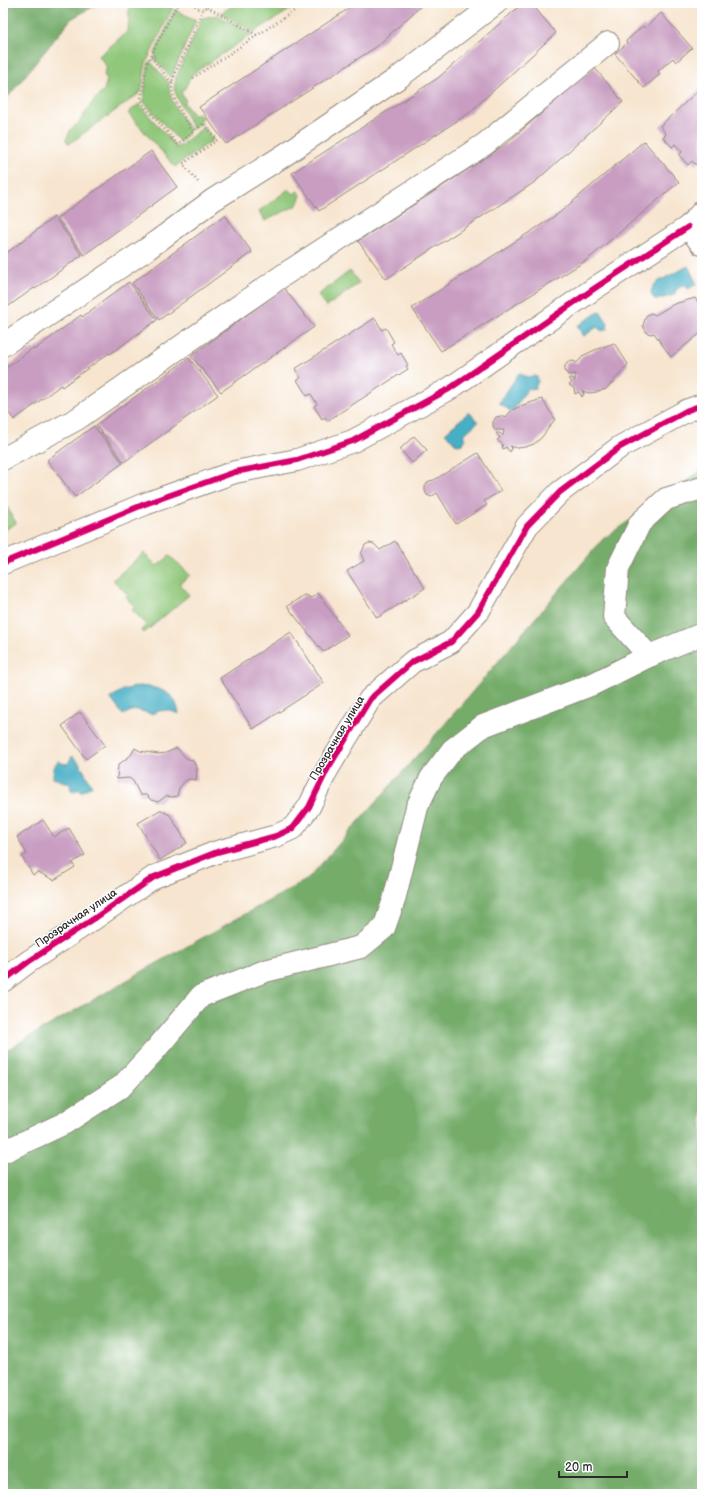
<svg xmlns="http://www.w3.org/2000/svg" width="705" height="1497" viewBox="0 0 705 1497" font-family="'Balsamiq Sans',sans-serif">
	<style>
		.green { fill: #90c77a; stroke: #5e7952 }
		.forest { fill: #74ac6a; stroke: #506c4a }
		.water { fill: #46afc5; stroke: #386d78 }
		.building { fill: #c89dc1 }
		.lines { fill: none; stroke-linecap: round; stroke-linejoin: round }
		.minor-casing { stroke: #91887d; stroke-width: 24 }
		.path { stroke: #91887d; stroke-width: 2.5; stroke-dasharray: 1 3; stroke-linecap: butt }
		.minor { stroke: #fff; stroke-width: 22 }
		.cycleway-casing { stroke: #fff; stroke-width: 8 }
		.cycleway { stroke: #d6006c; stroke-width: 6 }
		.labels { text-anchor: middle; dominant-baseline: central; stroke-width: 3; stroke-linejoin: round; paint-order: stroke }
		.street-label { font-size: 11px; fill: #2b2b2b; stroke: #fff }
	</style>
	<rect width="100%" height="100%" fill="#fff"/>
	<filter id="ink" filterUnits="userSpaceOnUse"><feTurbulence type="fractalNoise" baseFrequency=".025" numOctaves="2"/><feDisplacementMap in="SourceGraphic" scale="8" xChannelSelector="R" yChannelSelector="G"/><feConvolveMatrix kernelMatrix="1 2 1 2 8 2 1 2 1" color-interpolation-filters="sRGB"/></filter>
	<filter id="wash" filterUnits="userSpaceOnUse"><feTurbulence type="fractalNoise" baseFrequency=".012" numOctaves="4" result="noise"/><feDisplacementMap in="SourceGraphic" scale="16" xChannelSelector="R" yChannelSelector="G"/><feGaussianBlur stdDeviation="0.9" result="paint"/><feColorMatrix in="noise" values="0 0 0 0 0 0 0 0 0 0 0 0 0 0 0 0 0 1.4 0 .05"/><feComposite in="paint" operator="in"/></filter>
	<g filter="url(#wash)">
		<rect width="100%" height="100%" fill="#f7e5cf"/>
		<g class="green">
			<polygon points="129,3 175,3 146,63 141,92 69,144 66,140 71,129 78,124 94,100 104,90 107,80 104,74 107,67 99,56 128,31 129,19"/>
			<polygon points="237,3 301,3 254,32 221,13"/>
			<polygon points="175,10 196,20 171,78 156,60 155,53"/>
			<path d="M217 15 252 34 194 73C187 80 188 86 181 93L186 101 184 103 194 116 198 113 202 118 198 121 201 123 193 129 177 97 174 89 176 78 202 18Z"/>
			<path d="M150 61 169 83C168 100 181 116 190 130L180 142 143 101 149 62Z"/>
			<polygon points="139,104 177,148 204,127 213,140 175,167 128,113"/>
			<polygon points="289,189 294,194 298,191 301,195 297,205 265,221 259,211"/>
			<polygon points="350,271 359,283 326,307 318,295"/>
			<polygon points="3,500 16,523 3,531"/>
			<polygon points="144,553 157,566 170,556 190,575 179,584 189,595 144,633 141,630 147,625 132,610 135,607 126,597 128,595 113,580"/>
		</g>
		<g class="forest">
			<polygon points="3,3 100,3 71,19 3,103"/>
			<polygon points="702,470 702,1494 3,1494 3,1052 143,971 308,879 444,725 603,539"/>
		</g>
		<g class="water">
			<path d="M688 266 697 284 688 289 685 284 677 289 674 295 656 300C648 295 651 288 657 282Z"/>
			<polygon points="600,311 608,323 607,329 602,331 597,327 584,336 577,326"/>
			<polygon points="519,373 527,377 534,376 537,377 538,381 535,388 531,389 528,388 512,412 499,403"/>
			<polygon points="469,412 478,422 463,435 466,438 463,444 457,445 445,433"/>
			<path d="M138 686C158 687 176 691 179 714L168 710 159 711 151 714 138 710 131 711 123 715 110 698 123 690Z"/>
			<path d="M72 756 79 762 92 786 81 792 79 789 74 792 71 791 70 784 53 778C53 771 54 764 59 760L61 763 67 764 69 762Z"/>
		</g>
		<g id="blocks">
			<g class="building">
				<polygon points="354,3 424,3 376,47 226,144 199,107 345,11"/>
				<polygon points="523,3 531,3 556,33 469,113 319,211 292,173 438,78"/>
				<polygon points="661,13 692,48 676,62 673,58 658,71 660,74 644,88 615,54 627,43 626,41 643,26 645,28"/>
				<polygon points="594,67 623,102 535,182 386,279 358,241 504,146"/>
				<polygon points="702,87 702,159 696,165 692,161 688,165 679,155 682,152 675,144 672,147 663,137 666,134 660,126"/>
				<polygon points="644,141 679,182 587,260 441,351 412,308 558,214"/>
				<polygon points="151,151 177,187 84,255 57,218"/>
				<polygon points="225,215 252,252 159,320 132,283"/>
				<polygon points="54,217 82,255 35,289 34,288 3,310 3,253 7,250 8,252"/>
				<polygon points="129,282 157,320 110,354 109,353 62,387 61,385 14,420 3,405 3,370 33,348 34,350 81,315 82,317"/>
				<polygon points="284,288 314,327 221,392 191,356"/>
				<polygon points="695,298 702,308 702,332 671,357 654,333 651,334 647,333 643,326 645,319 647,315 651,313 655,315 674,304"/>
				<polygon points="375,318 382,330 386,328 394,342 391,344 398,355 401,353 408,365 406,366 408,369 327,421 325,417 322,419 314,406 317,404 311,394 307,396 297,380 301,378 295,369"/>
				<polygon points="614,343 628,364 622,372 606,389 597,392 589,393 582,391 584,393 582,397 579,392 575,394 574,388 569,385 572,383 569,378 573,378 575,381 576,374 568,375 565,371 565,366 568,362 573,361 577,363 584,355 595,350"/>
				<polygon points="189,358 218,395 124,462 96,425"/>
				<polygon points="542,399 555,419 542,437 534,444 525,447 517,448 510,446 512,448 510,452 506,447 503,449 502,444 497,440 500,438 496,433 500,433 503,436 504,430 495,430 493,426 493,422 496,417 501,416 505,418 512,410 523,405"/>
				<polygon points="94,426 123,463 75,497 47,460"/>
				<polygon points="414,436 427,450 412,463 400,449"/>
				<polygon points="478,453 501,491 484,501 487,505 456,524 437,493 431,497 427,495 425,491 425,486 429,481 434,480"/>
				<polygon points="395,541 425,588 377,618 347,571 364,561 361,554 365,545 369,543 374,544 380,550"/>
				<polygon points="318,593 348,635 323,652 287,606 303,596 306,595 311,598"/>
				<polygon points="291,632 324,683 253,729 220,678"/>
				<polygon points="80,712 105,745 86,759 62,726"/>
				<polygon points="135,748 140,751 158,754 166,753 177,748 186,758 193,761 197,768 196,780 189,779 185,781 179,788 177,796 172,797 166,796 158,802 151,800 146,795 140,795 133,781 129,778 117,779 118,765 131,755"/>
				<polygon points="160,810 170,815 187,843 160,860 138,823"/>
				<polygon points="43,820 54,837 69,828 85,855 72,863 75,867 54,880 38,872 33,875 22,857 27,854 17,837"/>
			</g>
		</g>
	</g>
	<g filter="url(#ink)">
		<use href="#blocks" fill-opacity="0" stroke="#91887d" stroke-width="1"/>
		<g class="lines">
			<g class="minor-casing">
				<g id="minor">
					<polyline points="702,212 688,227 702,244"/>
					<polyline points="3,345 147,249 213,200 283,156 398,78 496,3"/>
					<polyline points="3,459 77,419 282,276 485,144 608,43"/>
					<polyline points="3,563 145,504 235,472 297,460 353,441 449,389 595,288 688,227"/>
					<polyline points="649,656 614,617 618,568 640,523 666,499 702,488"/>
					<polyline points="3,981 28,962 95,918 154,877 217,852 276,836 293,828 309,807 327,770 370,699 412,662 451,642 478,612 527,526 560,492 620,447 688,410 702,405"/>
					<polyline points="3,1152 65,1123 122,1086 156,1049 201,996 265,971 361,947 384,928 394,900 417,807 431,778 452,750 483,726 593,684 649,656 702,634"/>
				</g>
			</g>
			<g class="path">
				<polyline points="181,3 175,8 147,63 141,99 143,104 178,145 194,131"/>
				<polyline points="192,3 198,8 203,9"/>
				<polyline points="207,7 257,35"/>
				<polyline points="151,57 172,83"/>
				<polyline points="193,78 306,3"/>
				<path d="M198 182 183 164 217 140 204 123 194 131 190 128C183 113 168 96 173 79L203 9 212 3"/>
			</g>
			<use href="#minor" class="minor"/>
			<g class="cycleway-casing">
				<g id="cycleway">
					<polyline points="3,563 145,504 235,472 297,460 353,441 449,389 595,288 688,227"/>
					<polyline points="3,981 28,962 95,918 154,877 217,852 276,836 293,828 309,807 327,770 370,699 412,662 451,642 478,612 527,526 560,492 620,447 688,410 702,405"/>
				</g>
			</g>
			<use href="#cycleway" class="cycleway"/>
		</g>
	</g>
	<g class="labels">
		<g class="street-label">
			<text transform="translate(337 738) rotate(-59)">Прозрачная улица</text>
			<text transform="translate(76 918) rotate(-34)">Прозрачная улица</text>
		</g>
	</g>
	<rect width="705" height="1497" fill="none" stroke="#fff" stroke-width="16"/>
	<path d="M559 1471v6h68v-6" fill="none" stroke="#2b2b2b" stroke-width="2"/>
	<text x="565" y="1471" font-size="12" fill="#2b2b2b" stroke="#ffffff" stroke-width="3" paint-order="stroke">20 m</text>
</svg>
